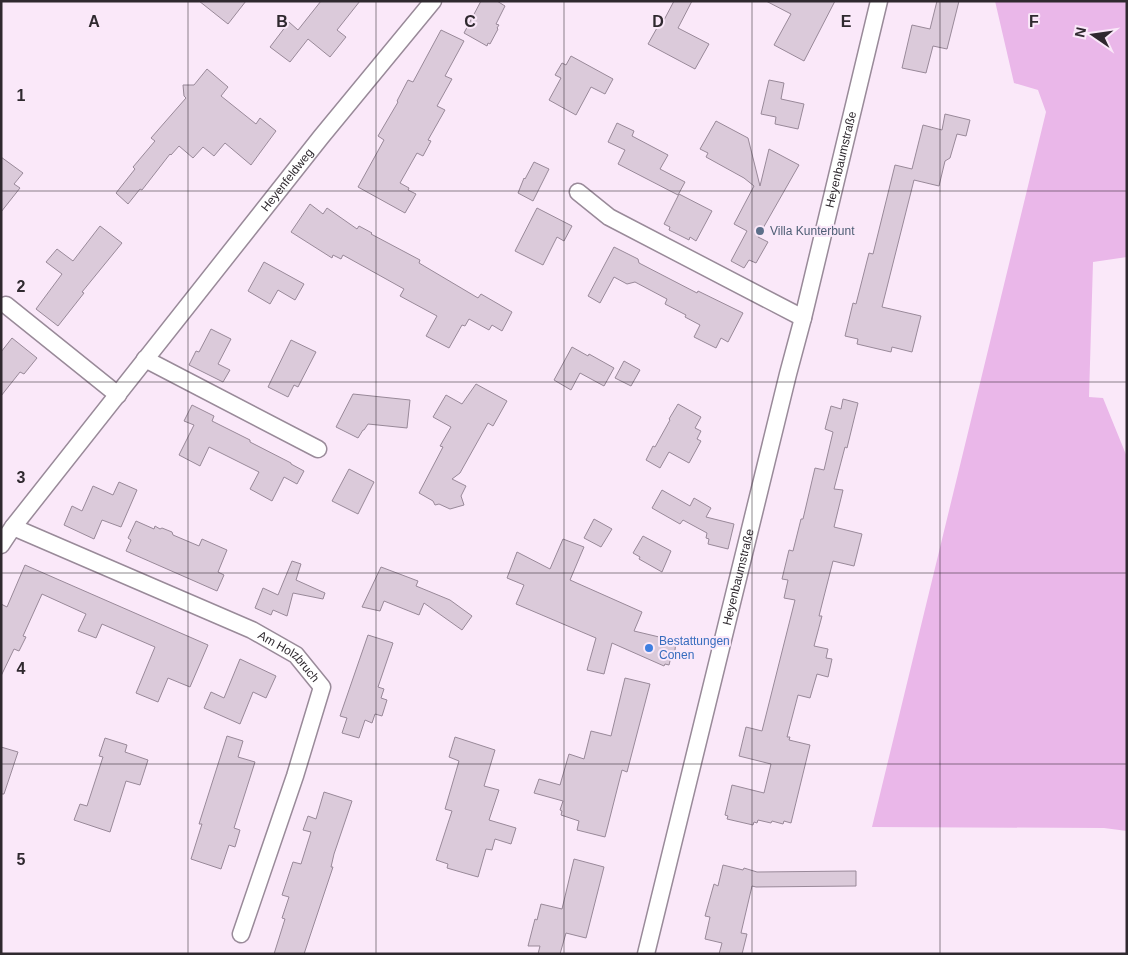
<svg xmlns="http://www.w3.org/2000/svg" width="1128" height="955" viewBox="0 0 1128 955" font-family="Arial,sans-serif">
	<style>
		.green { fill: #eab7e9 }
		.building { fill: #dbcada; stroke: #998999 }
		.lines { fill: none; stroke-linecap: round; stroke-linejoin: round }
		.minor-casing { stroke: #998a99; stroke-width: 19 }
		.minor { stroke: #fff; stroke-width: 16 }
		.grid { fill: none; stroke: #2f292f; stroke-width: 1; stroke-opacity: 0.55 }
		.service-dot { fill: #5c6f8a; stroke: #fae8f9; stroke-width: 2 }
		.shop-dot { fill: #3f7fe0; stroke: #fae8f9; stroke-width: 2 }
		.labels { text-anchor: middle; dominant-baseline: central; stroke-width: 4; stroke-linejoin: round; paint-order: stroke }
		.street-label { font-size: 12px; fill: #2f292f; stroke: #fae8f9 }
		.service-label { font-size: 12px; fill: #4e5e75; stroke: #fae8f9; text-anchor: start }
		.shop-label { font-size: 12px; fill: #366cbe; stroke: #fae8f9; text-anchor: start }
		.grid-label { font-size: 16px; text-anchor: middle; font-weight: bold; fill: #2f292f; stroke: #fae8f9; stroke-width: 4; stroke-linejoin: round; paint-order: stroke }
	</style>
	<rect width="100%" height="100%" fill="#fae8f9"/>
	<polygon class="green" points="995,1 1127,1 1127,257 1093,262 1089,397 1103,398 1127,457 1127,831 1104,828 872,827 1046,112 1038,90 1014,83"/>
	<g class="building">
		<polygon points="199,1 246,1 228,24"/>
		<polygon points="321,1 360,1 337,30 346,37 330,57 308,39 290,62 270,47 289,22 298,30"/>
		<polygon points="481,1 497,1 505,6 496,24 499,25 497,28 498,29 490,44 488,43 487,46 464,33"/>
		<polygon points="674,1 692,1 678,28 709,44 695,69 648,44 662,19 664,20"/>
		<polygon points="766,1 835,1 804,61 774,45 791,14"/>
		<polygon points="937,1 959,1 947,49 933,46 926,73 902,68 912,25 930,29"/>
		<polygon points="441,30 464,41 445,76 452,79 437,106 445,110 428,140 431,141 423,156 417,153 400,183 409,188 408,190 416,194 405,213 358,187 384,140 378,136 398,102 397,101 408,80 413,82"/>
		<polygon points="571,56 613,79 605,94 591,87 576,115 549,100 561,78 555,75 562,63 566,65"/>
		<polygon points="207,69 228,87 221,96 256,124 260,118 276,131 251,165 225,143 214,156 203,147 193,158 179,146 171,155 170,154 142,190 140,189 128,204 116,193 135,169 133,167 155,141 151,138 186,98 184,96 183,85 194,85"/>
		<polygon points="769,80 784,83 781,99 804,104 798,129 775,124 776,117 761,114"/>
		<polygon points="945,114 970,120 966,136 957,134 950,158 945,161 939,186 914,180 882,307 921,316 912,352 892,347 891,352 857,344 858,339 845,336 853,303 856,304 869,253 873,254 895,165 912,169 923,125 942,130"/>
		<polygon points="716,121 748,138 760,186 769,149 799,165 758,237 768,242 756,263 749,260 744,268 731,261 747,231 734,224 754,186 744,178 706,157 708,153 700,149"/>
		<polygon points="617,123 634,131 632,136 668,155 660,169 685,182 678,195 618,164 625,150 608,142"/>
		<polygon points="1,157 23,173 14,184 20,188 1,212"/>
		<polygon points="534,162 549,169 533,201 518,193 524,178 525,179"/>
		<polygon points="679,194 712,211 696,241 690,237 689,240 669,230 670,227 664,224"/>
		<polygon points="310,204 323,214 327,208 357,229 359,226 372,233 371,234 420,260 419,263 478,298 481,294 512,312 502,331 492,325 489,330 469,319 465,326 462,325 449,348 426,336 437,316 400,296 404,289 343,255 341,259 333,255 332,258 291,232"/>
		<polygon points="537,208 572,226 564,241 557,237 543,265 515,251"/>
		<polygon points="100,226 122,243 82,292 84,293 58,326 36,309 62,274 46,262 57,249 73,261"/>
		<polygon points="614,247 638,259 639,263 697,293 698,291 743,313 728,342 721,338 716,348 694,337 700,325 685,317 686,315 665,304 667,299 635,282 627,284 614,277 600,303 588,296"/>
		<polygon points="264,262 304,284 295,300 278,290 270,304 248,291"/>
		<polygon points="211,329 231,339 218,364 230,370 223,382 189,365 196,351 199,352"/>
		<polygon points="12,338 37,358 24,374 20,372 1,396 1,352"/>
		<polygon points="291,340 316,352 298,387 294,385 288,397 268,387"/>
		<polygon points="572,347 588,356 589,354 614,368 604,386 580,373 571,390 554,380"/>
		<polygon points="624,361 640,370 631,386 615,378"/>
		<polygon points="476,384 507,401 493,426 488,423 460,473 452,479 466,486 461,496 464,505 450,509 439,504 435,505 433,501 419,493 443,447 440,446 451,427 433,417 446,395 462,404"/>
		<polygon points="353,394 410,400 407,428 368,424 364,430 363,430 358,438 336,427"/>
		<polygon points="843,399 858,403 847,448 845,447 834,489 843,490 834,527 862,534 854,566 833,561 819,616 822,616 814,646 828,649 826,658 832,659 828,677 817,674 810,698 798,695 787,737 790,737 789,740 810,745 791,823 784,821 783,824 772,821 771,823 758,820 757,823 754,822 753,825 727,819 728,816 725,815 732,785 764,793 771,764 739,756 746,727 762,731 795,600 784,598 788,580 782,579 789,550 793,551 801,519 803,519 815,468 824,470 833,432 825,429 831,406 841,409"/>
		<polygon points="678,404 701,417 695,428 701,431 697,439 701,441 689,463 669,452 660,468 646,460 653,446 655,447 670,420 669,419"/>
		<polygon points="192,405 214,416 212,421 250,440 250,442 291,463 291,464 304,471 297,484 284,477 272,501 250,489 259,472 209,447 200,466 179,455 194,425 184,421"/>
		<polygon points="349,469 374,482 358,514 332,501"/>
		<polygon points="119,482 137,490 121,527 102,520 94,539 64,525 72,506 82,511 93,486 113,495"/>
		<polygon points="662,490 690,506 694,498 711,508 706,517 734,524 728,549 708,544 709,539 706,538 707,533 683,520 680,524 652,508"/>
		<polygon points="594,519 612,529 601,547 584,538"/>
		<polygon points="136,521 154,529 155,526 160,529 162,528 172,532 173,535 199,546 202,539 227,550 218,572 224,575 217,591 126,551 131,540 128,538"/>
		<polygon points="643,536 671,551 662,572 639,559 640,557 633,553"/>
		<polygon points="563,539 584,547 570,580 642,612 634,631 676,641 675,650 672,653 669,665 665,664 664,666 612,643 604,674 587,670 596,638 516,604 524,585 507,578 517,552 550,569"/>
		<polygon points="292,561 301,564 296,580 325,593 323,599 293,593 287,616 273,610 271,615 255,608 263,588 278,595"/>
		<polygon points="25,565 208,645 190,687 168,678 158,702 136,693 155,647 102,624 96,638 78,631 86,614 42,594 23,636 26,637 19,651 14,649 1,676 1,604 7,607"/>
		<polygon points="381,567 418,581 416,586 450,600 472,616 462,630 424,603 419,615 384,601 380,611 362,607"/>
		<polygon points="368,635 393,643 378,687 384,689 381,698 387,700 382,716 375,714 372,723 365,720 359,738 342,733 347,718 340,716"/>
		<polygon points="240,659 276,676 266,698 253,692 240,724 204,708 211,692 224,698"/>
		<polygon points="625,678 650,684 627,772 622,770 605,837 577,830 579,821 561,815 562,811 560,810 563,801 534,793 539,779 560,785 569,754 584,759 591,731 611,736"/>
		<polygon points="227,736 243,741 238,757 255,762 234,828 240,830 235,847 229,845 221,869 191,859 202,824 199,824"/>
		<polygon points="455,737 495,750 484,786 499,790 489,820 516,828 511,844 495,839 492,850 486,849 478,877 447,868 448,864 436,860 452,811 445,809 459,761 449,757"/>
		<polygon points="105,738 127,745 125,752 148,760 140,785 126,781 110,832 74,820 80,804 87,806 103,757 99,756"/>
		<polygon points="1,747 18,752 4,794 1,794"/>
		<polygon points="324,792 352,801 334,854 331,867 333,867 304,954 274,954 285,919 282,918 289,897 282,895 293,862 301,864 311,832 303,830 308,816 316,819"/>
		<polygon points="574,859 604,867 586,938 566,933 560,954 538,954 540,946 528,946 535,919 537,920 541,904 562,909"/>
		<polygon points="723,865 743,870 744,868 757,872 856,871 856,886 756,887 752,886 741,933 747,934 742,954 719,954 722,943 705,939 710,917 705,916 714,884 718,886"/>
	</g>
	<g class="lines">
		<g class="minor-casing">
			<g id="minor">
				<polyline points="578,192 609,217 803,318"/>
				<polyline points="6,305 118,395"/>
				<polyline points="145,359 318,449"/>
				<path id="s1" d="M13 527 252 630 296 655 322 687 295 776 241 934"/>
				<path id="s2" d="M1 545 13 527 321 137 433 1"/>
				<path id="s3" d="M646 954 788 374 803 318 879 1"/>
			</g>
		</g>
		<use href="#minor" class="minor"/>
	</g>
	<path class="grid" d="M188 1V954M376 1V954M564 1V954M752 1V954M940 1V954M1 191H1127M1 382H1127M1 573H1127M1 764H1127"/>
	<circle class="service-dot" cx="760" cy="231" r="5"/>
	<circle class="shop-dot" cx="649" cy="648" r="5"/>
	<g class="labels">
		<g class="street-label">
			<text stroke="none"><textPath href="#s3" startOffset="818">Heyenbaumstraße</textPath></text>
			<text stroke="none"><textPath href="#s2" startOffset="464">Heyenfeldweg</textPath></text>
			<text stroke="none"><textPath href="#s3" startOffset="388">Heyenbaumstraße</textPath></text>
			<text stroke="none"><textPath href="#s1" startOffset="306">Am Holzbruch</textPath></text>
		</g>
		<g class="service-label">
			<text x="770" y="231">Villa Kunterbunt</text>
		</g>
		<g class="shop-label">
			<text x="659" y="641">Bestattungen<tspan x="659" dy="14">Conen</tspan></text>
		</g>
	</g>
	<g class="grid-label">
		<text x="94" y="27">A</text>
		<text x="282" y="27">B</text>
		<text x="470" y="27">C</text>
		<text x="658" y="27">D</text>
		<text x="846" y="27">E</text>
		<text x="1034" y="27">F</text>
		<text x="21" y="101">1</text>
		<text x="21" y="292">2</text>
		<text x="21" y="483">3</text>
		<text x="21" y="674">4</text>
		<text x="21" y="865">5</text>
	</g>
	<rect width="1128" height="955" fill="none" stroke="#2f292f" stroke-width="5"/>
	<g transform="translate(1093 35) rotate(283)" stroke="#fae8f9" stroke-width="4" paint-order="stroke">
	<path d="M0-4L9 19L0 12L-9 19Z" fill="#2f292f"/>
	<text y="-8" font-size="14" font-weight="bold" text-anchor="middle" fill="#2f292f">N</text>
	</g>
</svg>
